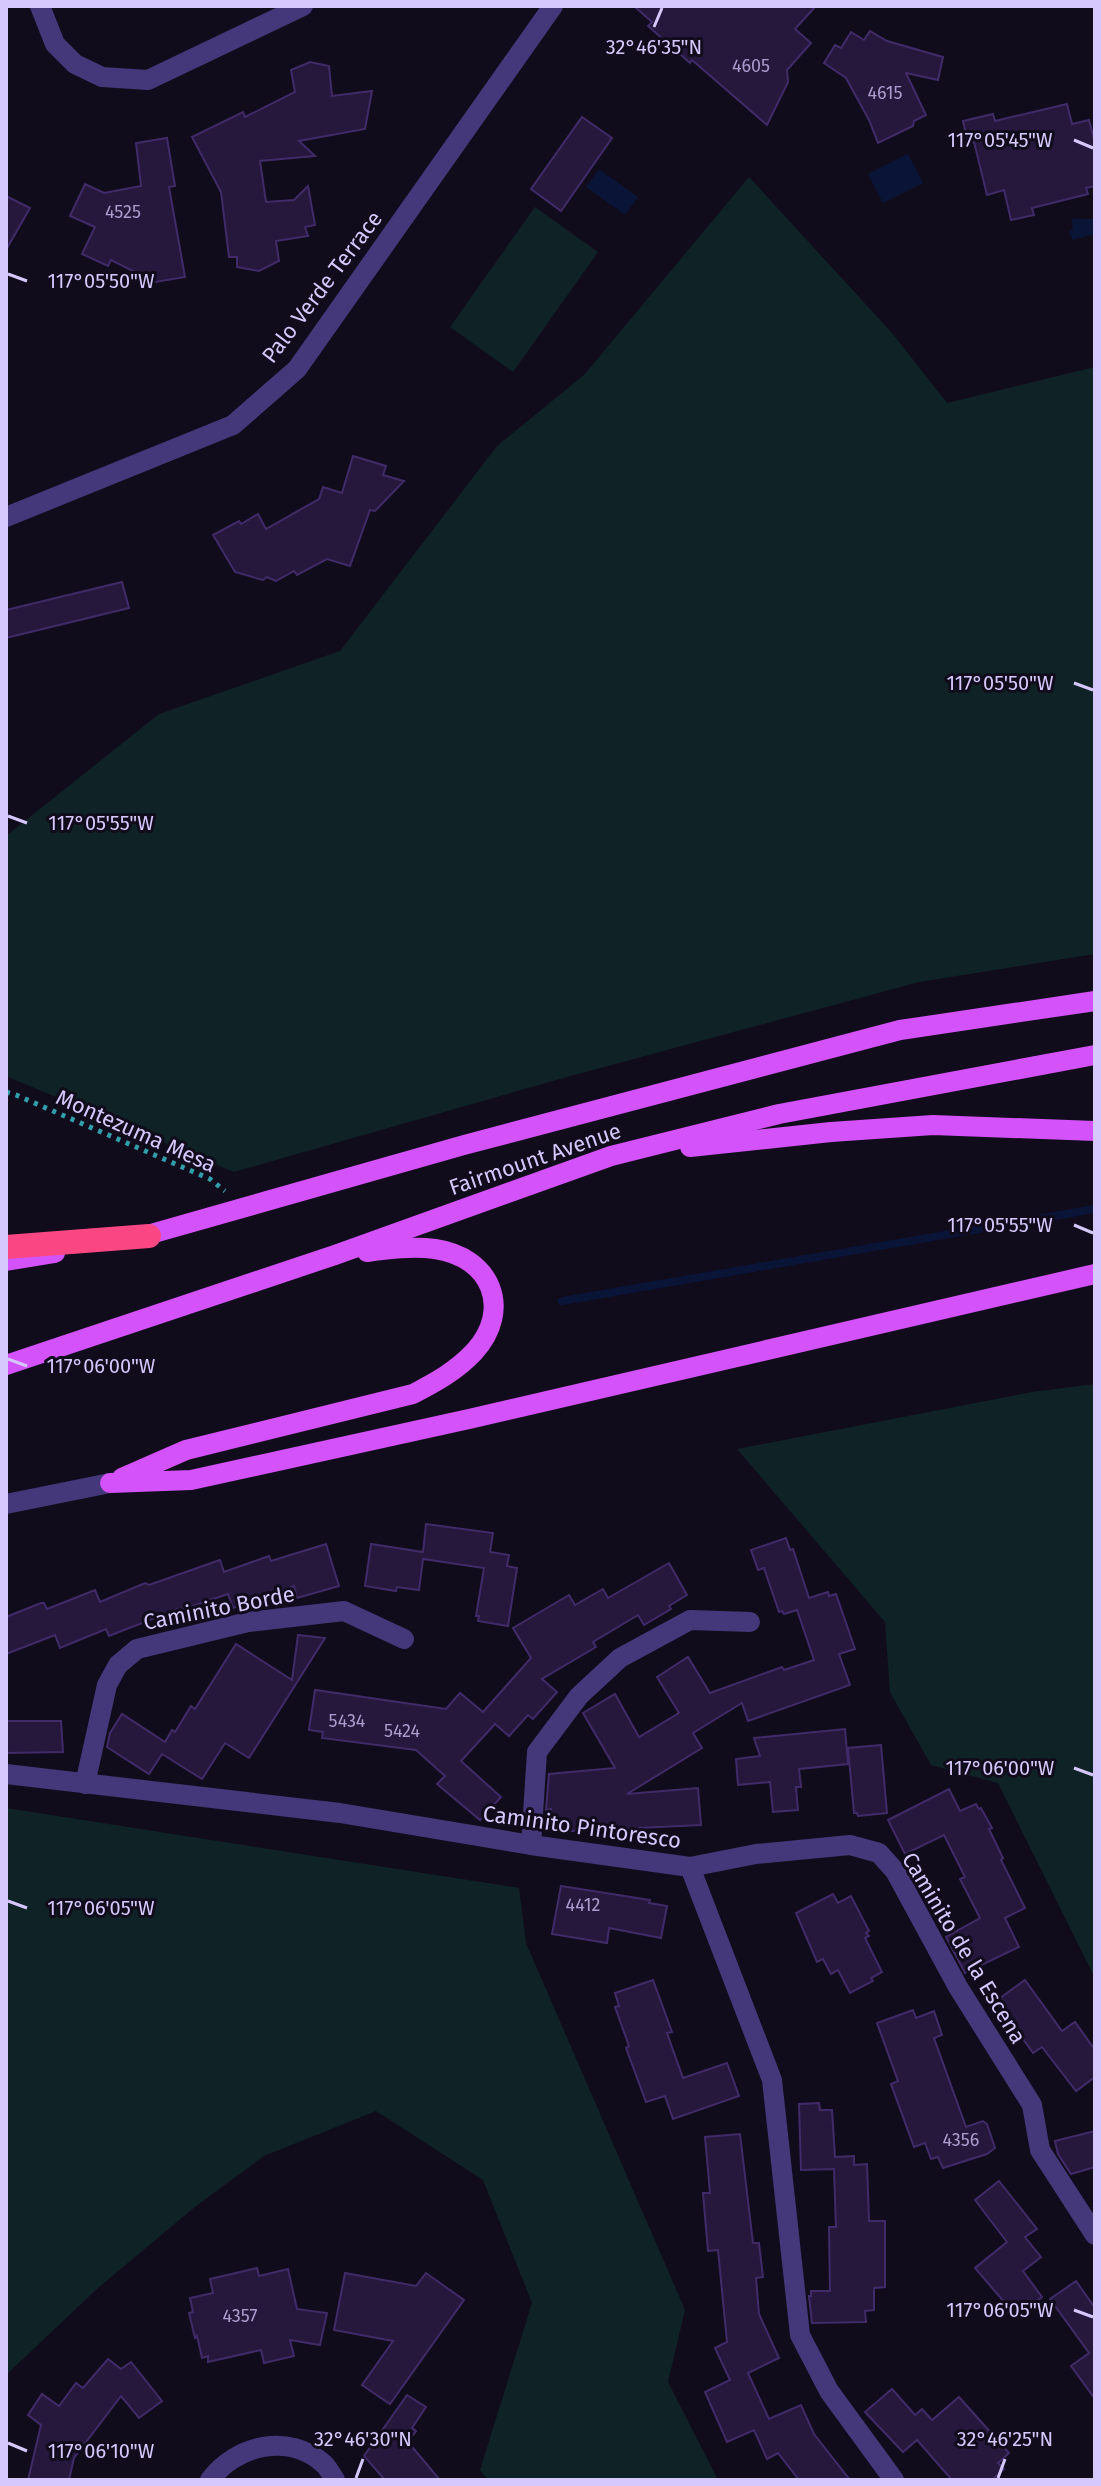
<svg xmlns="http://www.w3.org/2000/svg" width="1101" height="2486" viewBox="0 0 1101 2486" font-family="'Fira Sans',sans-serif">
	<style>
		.green { fill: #0f2326 }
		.water { fill: #0a1437 }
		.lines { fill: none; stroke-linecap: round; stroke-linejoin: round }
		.stream { stroke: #0a1437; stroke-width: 8 }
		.building { fill: #25183c; stroke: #402b68; stroke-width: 2 }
		.path { stroke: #309faa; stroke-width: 5; stroke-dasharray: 4 6; stroke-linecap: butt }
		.minor { stroke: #44387a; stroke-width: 20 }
		.major { stroke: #d452fa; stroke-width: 20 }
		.highway { stroke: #fa4783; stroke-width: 24 }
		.ticks { fill: none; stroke: #d6c8fd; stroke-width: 3 }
		.labels { text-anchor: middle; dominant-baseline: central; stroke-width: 6; stroke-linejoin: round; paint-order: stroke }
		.number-label { font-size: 18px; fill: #aa9ccd }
		.street-label { font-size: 22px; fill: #d6c8fd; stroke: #110c1c }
		.ticks-label { font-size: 20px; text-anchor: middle; fill: #d6c8fd; stroke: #110c1c; stroke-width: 6; stroke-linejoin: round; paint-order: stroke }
	</style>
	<rect width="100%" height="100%" fill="#110c1c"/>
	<g class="green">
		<polygon points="749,177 892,333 947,403 1095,367 1095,954 919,982 556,1080 234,1172 6,1076 6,836 159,714 340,651 497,446 584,375"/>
		<polygon points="535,207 598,252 513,372 450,327"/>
		<polygon points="1095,1384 1095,1978 998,1783 931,1765 890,1692 885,1622 737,1449 1032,1392"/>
		<polygon points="6,1808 519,1888 526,1943 685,2310 668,2382 717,2478 722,2480 488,2480 480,2470 532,2303 483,2180 376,2111 264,2156 196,2206 98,2288 6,2375"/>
	</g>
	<g class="water">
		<polygon points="908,154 923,183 883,203 868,174"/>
		<polygon points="599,169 638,197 625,215 586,187"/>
		<polygon points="1072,219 1095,219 1095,234 1073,240 1069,232 1073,229"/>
	</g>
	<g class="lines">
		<polyline class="stream" points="562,1301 1095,1209"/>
	</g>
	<g class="building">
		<polygon points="634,6 816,6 795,29 811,43 787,70 788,82 767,125 692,60 690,63 648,26 652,22"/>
		<polygon points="870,31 887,41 943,57 938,80 906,73 926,115 914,121 913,126 878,143 869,120 846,78 824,63 835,45 841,48 851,32 864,40"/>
		<polygon points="310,62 329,66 332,96 372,91 365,129 299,141 315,156 260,161 266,202 294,200 308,186 315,225 305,227 308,236 276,241 279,261 259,271 237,267 237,257 229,257 221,192 192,137 243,112 245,117 295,92 291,70"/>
		<polygon points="1067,104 1072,124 1089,120 1095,143 1095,186 1086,188 1088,194 1032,208 1034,215 1011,220 1004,190 987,195 974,142 968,144 963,121 993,114 995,121"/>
		<polygon points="582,117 612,138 561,211 531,189"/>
		<polygon points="167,138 175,186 169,187 185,277 155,282 111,260 108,266 82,254 95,227 70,216 85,184 104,193 141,186 136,143"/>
		<polygon points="6,196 30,208 6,250"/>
		<polygon points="353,456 386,466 383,475 404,481 375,511 370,510 350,566 327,559 297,575 294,571 276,581 267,577 263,580 235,572 213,535 239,521 241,524 258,514 266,529 319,499 323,487 342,493"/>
		<polygon points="122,582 129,608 6,638 6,610"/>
		<polygon points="426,1524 493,1533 490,1552 509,1555 507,1566 517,1568 508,1626 478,1621 479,1616 476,1616 484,1568 423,1559 419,1590 397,1587 396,1591 365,1586 371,1544 423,1552"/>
		<polygon points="786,1538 790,1550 793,1549 809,1598 828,1592 829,1596 836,1594 855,1649 839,1654 850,1685 748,1721 742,1703 693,1733 702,1748 627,1794 698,1788 701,1825 552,1832 551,1809 546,1810 549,1774 615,1768 583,1713 615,1694 639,1737 679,1713 657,1677 688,1657 710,1693 782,1667 784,1670 814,1660 797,1610 784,1614 782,1611 779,1612 764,1568 758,1570 751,1550"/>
		<polygon points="326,1544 339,1586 297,1598 294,1586 233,1608 228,1594 178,1611 178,1609 109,1636 106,1629 60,1648 55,1635 6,1654 6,1617 41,1603 44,1603 47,1609 95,1590 100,1602 145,1583 149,1585 217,1561 220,1560 224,1572 269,1556 271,1561"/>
		<polygon points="669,1563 687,1595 669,1606 671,1609 644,1625 638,1615 593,1642 596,1647 542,1679 557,1692 533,1719 528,1715 509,1736 495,1724 461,1761 501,1797 480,1820 437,1784 445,1776 416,1750 322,1738 323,1732 309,1730 315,1690 446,1709 460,1693 483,1712 531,1658 513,1628 569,1595 575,1605 603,1589 608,1598"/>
		<polygon points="298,1635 325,1638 249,1758 225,1743 202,1779 162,1754 149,1774 107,1747 110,1733 122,1714 165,1742 172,1730 175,1732 191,1706 195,1709 236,1644 292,1680"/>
		<polygon points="6,1721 61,1721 63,1752 6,1753"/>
		<polygon points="845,1729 848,1764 799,1769 801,1787 796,1787 798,1810 773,1812 770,1782 738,1785 736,1759 760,1756 754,1738"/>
		<polygon points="881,1745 887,1813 858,1816 857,1813 854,1813 848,1748"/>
		<polygon points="949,1789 960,1811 976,1804 979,1809 981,1808 992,1828 989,1829 1003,1858 1001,1860 1025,1908 1005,1918 1019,1947 965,1973 946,1937 980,1918 960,1879 965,1877 944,1835 905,1854 888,1820"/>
		<polygon points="561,1886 650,1900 649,1903 667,1906 661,1938 609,1928 607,1943 552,1934"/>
		<polygon points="833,1894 838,1903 851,1896 869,1931 866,1933 869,1936 865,1938 882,1972 871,1978 873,1981 850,1993 838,1970 831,1974 823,1959 817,1962 796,1913"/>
		<polygon points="653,1980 672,2032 667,2033 683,2078 727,2063 739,2096 673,2119 665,2096 646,2102 626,2048 629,2046 615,2007 619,2006 615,1993"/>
		<polygon points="1025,1980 1062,2031 1075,2022 1095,2050 1095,2077 1076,2091 1042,2047 1033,2053 996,2001"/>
		<polygon points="913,2010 916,2018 934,2011 942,2035 934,2038 966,2127 983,2121 987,2124 995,2148 987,2154 943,2168 938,2157 931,2159 925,2143 914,2147 891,2084 898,2081 877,2023"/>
		<polygon points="819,2103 820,2110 832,2110 835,2157 854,2156 854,2165 867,2164 869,2221 885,2221 885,2287 874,2288 874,2310 865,2311 866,2322 812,2323 809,2296 811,2296 811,2291 830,2291 829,2227 836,2227 834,2169 801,2170 799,2104"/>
		<polygon points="1095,2131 1095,2167 1071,2174 1058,2154 1055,2141"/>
		<polygon points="740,2134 753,2243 759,2243 763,2277 756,2278 759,2314 779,2358 748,2373 769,2419 801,2405 814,2434 850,2480 799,2480 778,2453 767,2459 754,2430 727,2442 705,2392 730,2380 715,2348 727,2342 718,2250 708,2251 703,2193 710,2193 705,2137"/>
		<polygon points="999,2181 1037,2229 1025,2237 1041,2257 1023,2271 1042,2297 1017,2317 975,2268 1007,2242 975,2200"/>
		<polygon points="257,2268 259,2276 288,2269 297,2309 327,2313 320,2345 290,2340 294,2356 264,2363 261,2350 208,2362 208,2356 202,2358 197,2336 195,2338 189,2313 193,2312 190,2298 213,2293 210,2279"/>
		<polygon points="345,2273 416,2286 426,2273 464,2300 390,2404 362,2385 393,2341 334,2330"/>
		<polygon points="1076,2281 1095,2308 1095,2399 1071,2366 1089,2353 1050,2299"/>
		<polygon points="108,2359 121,2369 131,2362 162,2401 139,2418 121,2396 74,2458 69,2480 28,2480 41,2425 28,2415 42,2394 59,2406 76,2383 83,2388"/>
		<polygon points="892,2389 915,2415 922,2409 932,2420 959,2397 1009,2453 998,2463 1004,2469 992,2480 952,2480 917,2440 903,2452 865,2412"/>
		<polygon points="407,2395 426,2407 412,2428 416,2431 408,2442 440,2480 385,2480 364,2456"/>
	</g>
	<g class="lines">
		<polyline class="path" points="6,1092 16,1095 210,1179 225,1191"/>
		<g class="minor">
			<polyline points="40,6 55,44 75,64 102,77 148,80 303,6"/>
			<polyline points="6,517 233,425 297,369 553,6"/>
			<polyline points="6,1504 110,1483"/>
			<polyline points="6,1774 340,1813 531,1845 690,1867 756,1854 850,1845 879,1853 895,1871 958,1987 1032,2105 1040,2150 1095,2235"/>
			<polyline points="85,1784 107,1685 118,1665 137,1649 248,1622 344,1611 404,1639"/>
			<polyline points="531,1845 537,1752 579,1696 620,1658 690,1620 750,1622"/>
			<polyline points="690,1867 772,2080 800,2335 829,2391 894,2480"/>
			<path d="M210 2480C236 2445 289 2432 324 2464 328 2468 332 2475 335 2480"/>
		</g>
		<g class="major">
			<polyline points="690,1147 831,1132 933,1125 1095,1131"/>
			<polyline points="133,1239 464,1145 900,1030 1095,1001"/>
			<polyline points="6,1261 55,1253"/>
			<polyline points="6,1365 335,1255 611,1156 779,1114 1095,1055"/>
			<path d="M122 1478 186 1450 413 1394C436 1382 456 1371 474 1352 513 1309 491 1257 435 1249 413 1246 389 1249 367 1252"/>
			<polyline points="110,1483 191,1480 469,1419 1095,1274"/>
		</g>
		<polyline class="highway" points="6,1247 149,1236"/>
	</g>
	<path class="ticks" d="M654 27 662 8M1074 140 1093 148M8 274 27 281M1074 683 1093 690M8 816 27 823M1074 1225 1093 1233M8 1359 27 1366M1074 1768 1093 1775M8 1901 27 1908M1074 2310 1093 2317M8 2443 27 2451M356 2478 363 2459M998 2478 1005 2459"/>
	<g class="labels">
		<g class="number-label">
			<text x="751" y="66">4605</text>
			<text x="885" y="93">4615</text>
			<text x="123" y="212">4525</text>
			<text x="347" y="1721">5434</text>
			<text x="402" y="1731">5424</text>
			<text x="583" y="1905">4412</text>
			<text x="961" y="2140">4356</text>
			<text x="240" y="2316">4357</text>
		</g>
		<g class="street-label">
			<text transform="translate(322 287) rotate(-53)">Palo Verde Terrace</text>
			<text transform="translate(136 1131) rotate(24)">Montezuma Mesa</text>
			<text transform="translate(535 1159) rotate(-19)">Fairmount Avenue</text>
			<text transform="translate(219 1608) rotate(-11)">Caminito Borde</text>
			<text transform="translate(582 1827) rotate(8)">Caminito Pintoresco</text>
			<text transform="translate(964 1948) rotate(59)">Caminito de la Escena</text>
		</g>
	</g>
	<g class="ticks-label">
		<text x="654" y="54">32°46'35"N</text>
		<text x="1000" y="147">117°05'45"W</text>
		<text x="101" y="288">117°05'50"W</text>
		<text x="1000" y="690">117°05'50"W</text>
		<text x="101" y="830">117°05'55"W</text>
		<text x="1000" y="1232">117°05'55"W</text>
		<text x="101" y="1373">117°06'00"W</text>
		<text x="1000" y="1775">117°06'00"W</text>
		<text x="101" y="1915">117°06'05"W</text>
		<text x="1000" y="2317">117°06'05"W</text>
		<text x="363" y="2446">32°46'30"N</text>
		<text x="1005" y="2446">32°46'25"N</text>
		<text x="101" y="2458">117°06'10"W</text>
	</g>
	<rect width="1101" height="2486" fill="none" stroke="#d6c8fd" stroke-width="16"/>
</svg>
